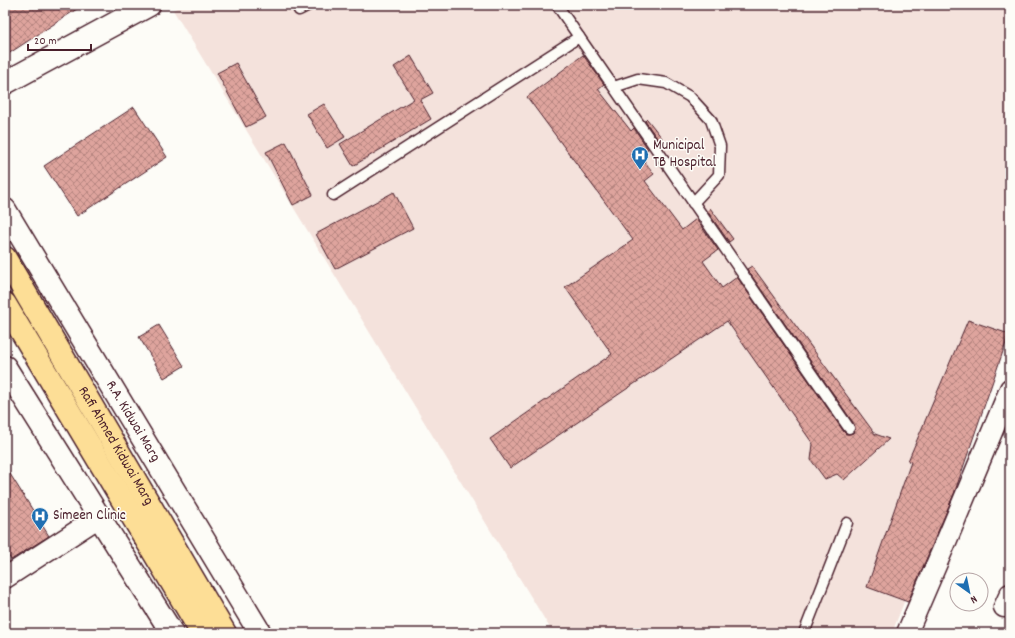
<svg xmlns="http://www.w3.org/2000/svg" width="1015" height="638" viewBox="0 0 1015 638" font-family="Dekko,sans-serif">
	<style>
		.built { fill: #f4e2dc }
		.building { fill: url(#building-cross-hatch); stroke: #4a1f2b }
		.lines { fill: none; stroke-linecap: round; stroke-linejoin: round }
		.lane-casing { stroke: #4a1f2b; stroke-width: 13 }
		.street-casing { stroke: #4a1f2b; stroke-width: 23 }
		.secondary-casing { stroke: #4a1f2b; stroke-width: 25 }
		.primary-casing { stroke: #4a1f2b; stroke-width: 25 }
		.lane { stroke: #fdfcf7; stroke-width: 10 }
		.street { stroke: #fdfcf7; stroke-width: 20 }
		.secondary { stroke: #fdfcf7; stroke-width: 22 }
		.primary { stroke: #fdde96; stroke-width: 22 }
		.labels { text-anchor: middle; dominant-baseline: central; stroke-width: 3; stroke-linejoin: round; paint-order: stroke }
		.poi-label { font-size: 15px; fill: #4a1f2b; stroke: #fdfcf7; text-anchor: start }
		.street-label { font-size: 15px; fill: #4a1f2b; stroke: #fdfcf7 }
	</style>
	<defs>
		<pattern id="building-cross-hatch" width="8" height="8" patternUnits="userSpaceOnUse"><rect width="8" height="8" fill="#dea49d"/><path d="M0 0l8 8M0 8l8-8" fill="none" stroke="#b68580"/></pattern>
	</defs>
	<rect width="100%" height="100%" fill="#fdfcf7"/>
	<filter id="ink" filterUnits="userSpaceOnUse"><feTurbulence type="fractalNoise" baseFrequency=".025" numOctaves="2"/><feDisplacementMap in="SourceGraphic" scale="8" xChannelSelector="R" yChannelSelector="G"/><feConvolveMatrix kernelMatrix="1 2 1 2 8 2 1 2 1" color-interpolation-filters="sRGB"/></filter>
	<g filter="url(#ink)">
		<polygon class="built" points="182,5 1010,5 1010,329 892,633 553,633 173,10"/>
		<g class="building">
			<polygon points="5,5 83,5 5,56"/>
			<polygon points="583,55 604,84 598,89 631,131 634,128 648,149 640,155 654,174 645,181 682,230 696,219 718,250 703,261 722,288 737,277 844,432 846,434 849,434 853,433 855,428 854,424 747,269 752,266 875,434 889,439 844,480 837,474 825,479 811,460 813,444 727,321 510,468 490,439 612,354 565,287 633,240 527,97"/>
			<polygon points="411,56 433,93 420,100 431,119 353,166 340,144 414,99 394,67"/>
			<polygon points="236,63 266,117 246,127 217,73"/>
			<polygon points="324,104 345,137 327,148 307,114"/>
			<polygon points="134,107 167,157 77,216 44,166"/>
			<polygon points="647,119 662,138 659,141 645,121"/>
			<polygon points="286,142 313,195 293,205 266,152"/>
			<polygon points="394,192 413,228 335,269 316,234"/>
			<polygon points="710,208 733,239 729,242 707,211"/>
			<polygon points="968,320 1009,334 954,494 908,602 867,587 911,462 908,461"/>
			<polygon points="159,325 184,366 164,378 139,337"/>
			<polygon points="5,466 49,536 11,560 5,550"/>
		</g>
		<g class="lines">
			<g class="lane-casing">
				<g id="lane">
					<polyline points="557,5 849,428"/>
					<polyline points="299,10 309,5"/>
					<polyline points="614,87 638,79 666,83 690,97 711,120 720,146 719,175 693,203"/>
					<polyline points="333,195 579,37"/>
					<polyline points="804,633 847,523"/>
				</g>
			</g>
			<g class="street-casing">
				<g id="street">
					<polyline points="5,578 99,517"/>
					<polyline points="1004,607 1010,594"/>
					<polyline points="907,633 943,549 1010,389"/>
				</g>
			</g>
			<g class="secondary-casing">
				<g id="secondary">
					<polyline points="5,83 149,5"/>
					<path id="s1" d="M5 210 260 633"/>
					<polyline points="5,367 172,633"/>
				</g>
			</g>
			<g class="primary-casing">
				<g id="primary">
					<path id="s2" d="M5 258 225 633"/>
					<polyline points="5,304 202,633"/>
				</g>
			</g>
			<use href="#lane" class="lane"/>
			<use href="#street" class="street"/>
			<use href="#secondary" class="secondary"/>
			<use href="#primary" class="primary"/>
		</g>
	</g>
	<defs>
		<g id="hospital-pin" transform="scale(0.9)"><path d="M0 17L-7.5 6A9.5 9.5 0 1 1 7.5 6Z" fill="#1f6fb2" stroke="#fdfcf7"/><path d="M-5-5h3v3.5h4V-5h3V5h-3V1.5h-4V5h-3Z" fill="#fff"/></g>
	</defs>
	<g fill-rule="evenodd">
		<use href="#hospital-pin" x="640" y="155"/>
		<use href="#hospital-pin" x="40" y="516"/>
	</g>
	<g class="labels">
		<g class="poi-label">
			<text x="653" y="146">Municipal<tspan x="653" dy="17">TB Hospital</tspan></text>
			<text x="53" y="516">Simeen Clinic</text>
		</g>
		<g class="street-label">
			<text stroke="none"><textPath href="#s1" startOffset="247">R.A. Kidwai Marg</textPath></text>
			<text stroke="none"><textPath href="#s2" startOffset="218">Rafi Ahmed Kidwai Marg</textPath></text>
		</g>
	</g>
	<rect width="1015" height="638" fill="none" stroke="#fdfcf7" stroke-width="20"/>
	<rect x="10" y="10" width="995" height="618" fill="none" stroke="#4a1f2b" stroke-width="1.5" filter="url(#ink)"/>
	<g transform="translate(969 592) rotate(147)"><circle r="19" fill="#fdfcf7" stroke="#b5a4a5"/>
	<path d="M0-3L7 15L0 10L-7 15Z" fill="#1f6fb2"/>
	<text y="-6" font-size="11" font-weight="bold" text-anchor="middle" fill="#4a1f2b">N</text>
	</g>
	<path d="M28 44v6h63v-6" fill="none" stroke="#4a1f2b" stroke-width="2"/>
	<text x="34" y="44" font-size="12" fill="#4a1f2b" stroke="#fdfcf7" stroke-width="3" paint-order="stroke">20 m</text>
</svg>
